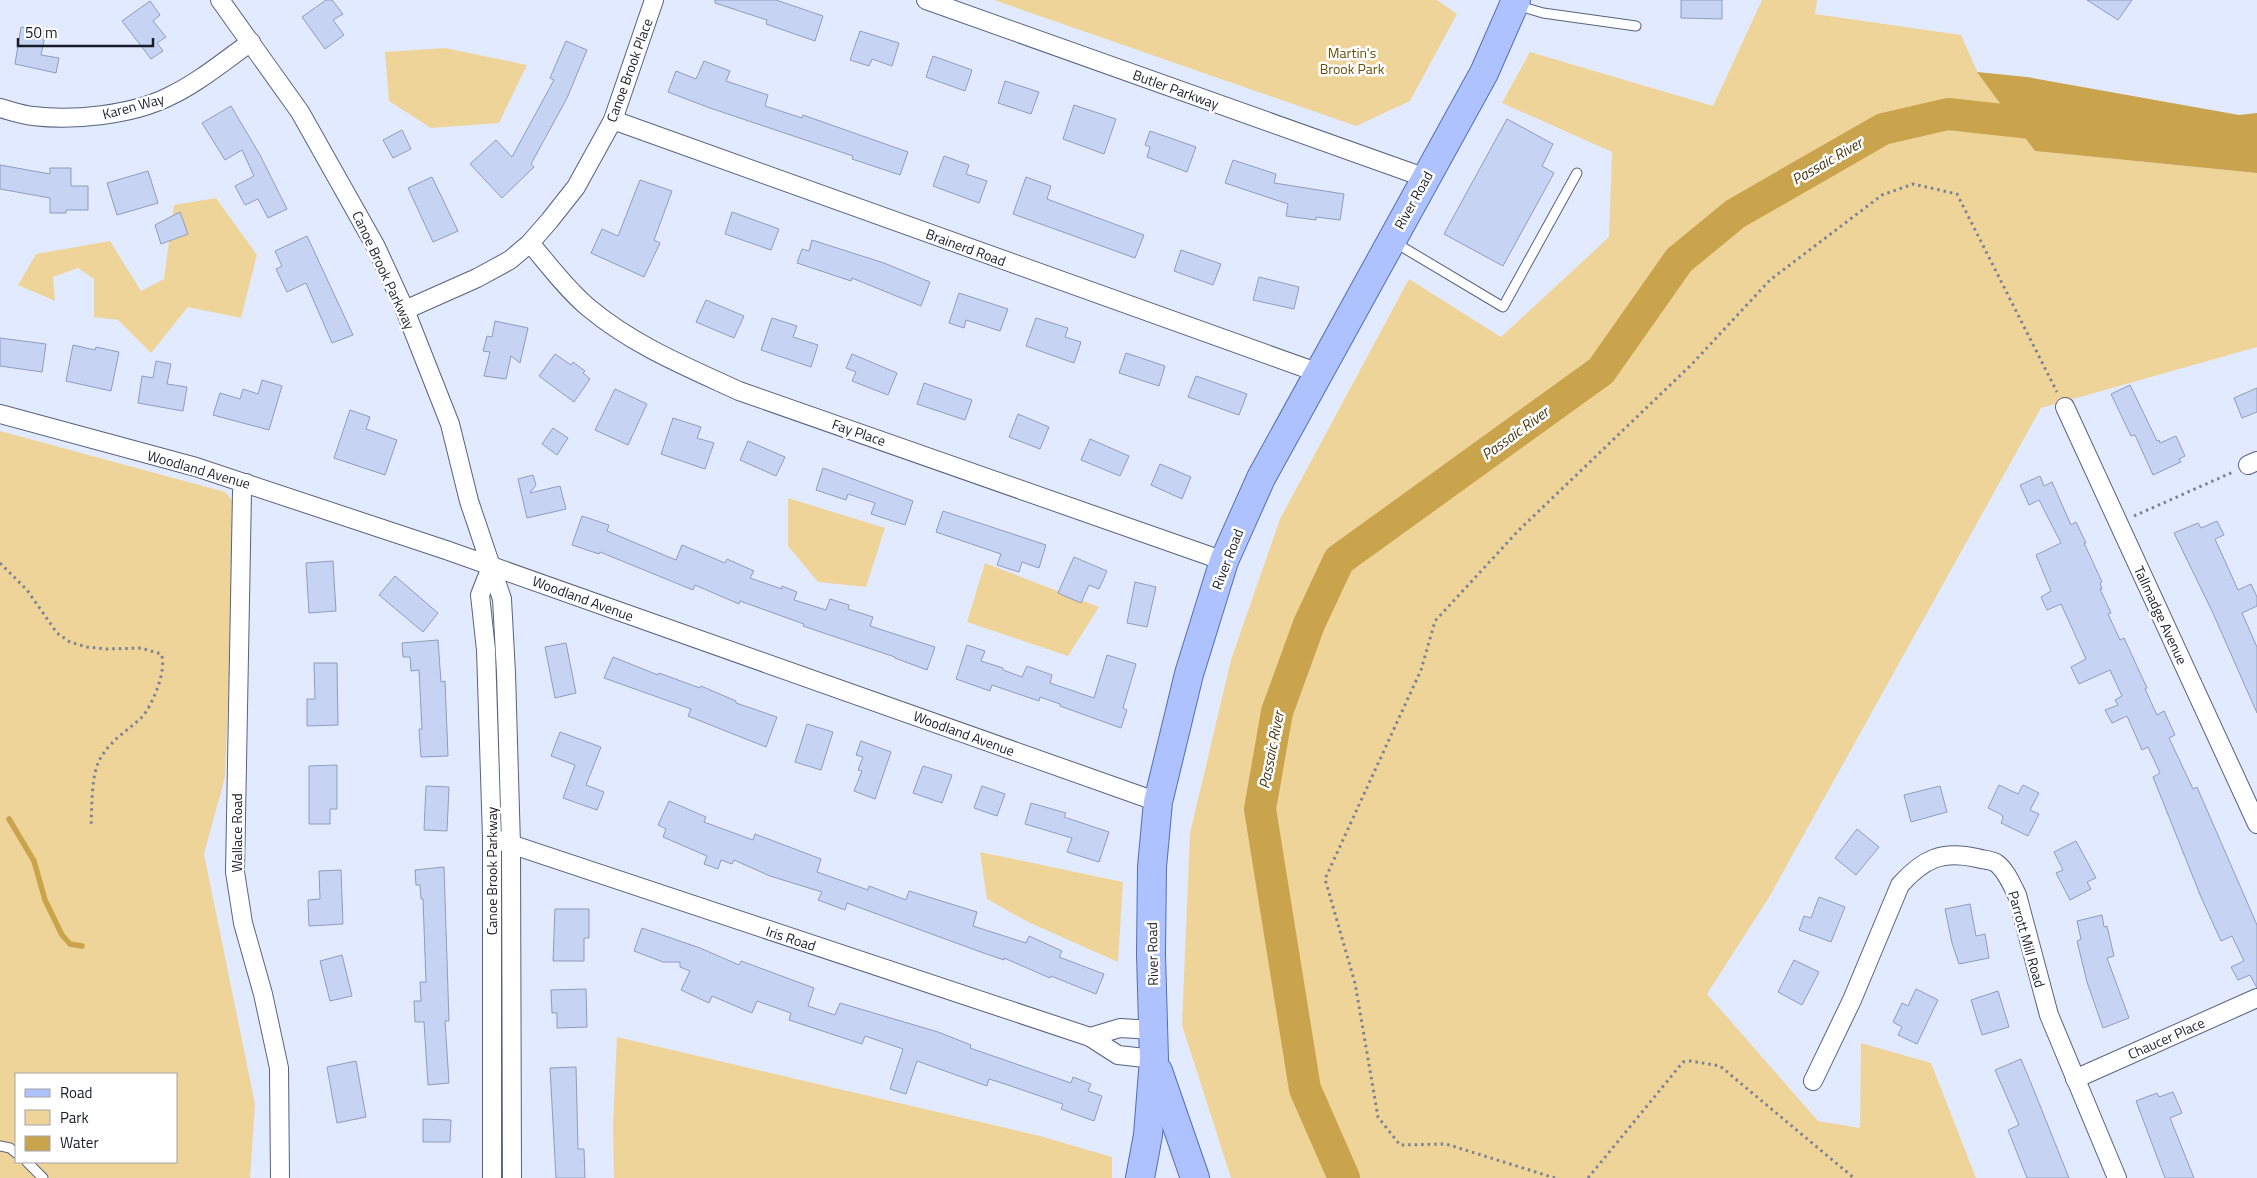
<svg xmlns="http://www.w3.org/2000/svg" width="2257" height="1178" viewBox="0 0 2257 1178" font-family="'Titillium Web',sans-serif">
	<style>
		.green { fill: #efd49a; fill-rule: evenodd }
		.water { fill: #caa44c }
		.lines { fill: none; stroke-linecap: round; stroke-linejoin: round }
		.stream { stroke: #caa44c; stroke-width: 5.5 }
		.river { stroke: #caa44c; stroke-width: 32 }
		.building { fill: #c6d3f3; stroke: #8f9cbc }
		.service-casing { stroke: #56627f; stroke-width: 11 }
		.minor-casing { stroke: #56627f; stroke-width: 20 }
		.primary-casing { stroke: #556eb2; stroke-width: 30 }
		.path { stroke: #7d8393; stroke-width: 3; stroke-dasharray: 2.5 4; stroke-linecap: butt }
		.service { stroke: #fff; stroke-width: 9 }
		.minor { stroke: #fff; stroke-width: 18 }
		.primary { stroke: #adc2fe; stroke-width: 28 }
		.labels { text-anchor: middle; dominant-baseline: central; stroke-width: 5; stroke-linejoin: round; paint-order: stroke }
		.park-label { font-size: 14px; fill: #6a5009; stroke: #fff }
		.street-label { font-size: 14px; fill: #181c28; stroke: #fff }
		.water-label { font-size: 15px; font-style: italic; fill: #473711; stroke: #fff }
	</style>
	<rect width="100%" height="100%" fill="#e2eaff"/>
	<g class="green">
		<polygon points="994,0 1437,0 1457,14 1410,101 1356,126"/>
		<polygon points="1762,0 1817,0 1815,14 1961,35 1977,71 2035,151 2257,173 2257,347 2041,408 1768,899 1707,994 1818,1121 1860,1128 1861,1043 1931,1063 1976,1178 1231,1178 1182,1025 1190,833 1231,660 1280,519 1409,279 1501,337 1609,237 1612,152 1502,103 1530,52 1713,106"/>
		<polygon points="445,48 527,65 499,123 431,128 389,101 385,52"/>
		<polygon points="216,198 257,255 241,318 188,307 151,353 118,320 94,317 94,279 78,268 53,277 55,301 18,285 36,254 110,241 141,291 164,279 174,205"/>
		<path d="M0 431 225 492 236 505 225 777 204 854 255 1104 250 1178H0ZM16 1074H176V1162H16Z"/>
		<polygon points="788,498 885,528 866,587 818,582 788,546"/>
		<polygon points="985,563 1099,607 1068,656 967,622"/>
		<polygon points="980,852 1123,882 1118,962 1028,922 987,899"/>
		<polygon points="617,1037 1040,1136 1112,1157 1112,1178 614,1178 613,1126"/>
	</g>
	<polygon class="water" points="1977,72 2027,77 2239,115 2257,113 2257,173 2035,151"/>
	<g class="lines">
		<polyline class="stream" points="9,819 34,861 45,900 62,935 70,944 82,946"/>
		<polyline class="river" points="1344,1178 1305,1089 1260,809 1277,712 1309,624 1339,560 1601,371 1679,260 1735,214 1883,129 1948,114 2058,126"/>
	</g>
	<g class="building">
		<polygon points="326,0 332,0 343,14 333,20 344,35 325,49 302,17"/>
		<polygon points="715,0 776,0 823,16 815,41 766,24 767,20 715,3"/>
		<polygon points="1681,0 1722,0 1722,19 1681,18"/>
		<polygon points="2087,0 2132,0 2118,20"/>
		<polygon points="150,1 160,15 153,21 166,37 157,43 163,51 151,59 122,21"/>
		<polygon points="21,27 46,31 41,55 59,58 56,73 15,64"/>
		<polygon points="860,31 899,43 892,66 872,59 869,66 850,60"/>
		<polygon points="566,41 587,50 567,98 531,164 534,167 502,198 470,164 496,140 512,157 554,80 550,78"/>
		<polygon points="933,56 972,70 965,91 926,77"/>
		<polygon points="704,61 730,71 726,81 768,95 765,106 802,118 803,115 908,152 900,175 852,159 853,156 710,108 668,92 676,71 696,79"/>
		<polygon points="1005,81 1039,92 1031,114 998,103"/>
		<polygon points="1074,105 1116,119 1104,154 1063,139"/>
		<polygon points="231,106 260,155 287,209 268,218 258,199 245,205 235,186 254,176 242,150 225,160 202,123"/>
		<polygon points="1507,119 1553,144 1542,166 1554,173 1503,266 1444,234"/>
		<polygon points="402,130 411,149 393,158 383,140"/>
		<polygon points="1150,131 1196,147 1187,172 1147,157 1150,147 1145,145"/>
		<polygon points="944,156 969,165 966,174 987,181 979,203 933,186"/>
		<polygon points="1233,160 1276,174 1274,183 1344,194 1340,220 1316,217 1316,220 1286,216 1288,204 1225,183"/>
		<polygon points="0,165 50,174 50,168 71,168 71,186 88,186 88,210 66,210 66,213 50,213 50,198 0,189"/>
		<polygon points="148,171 158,203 117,215 107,183"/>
		<polygon points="432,177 458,231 433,242 408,188"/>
		<polygon points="1026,177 1051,186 1047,199 1144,235 1135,258 1013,214"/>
		<polygon points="640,180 672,191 654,240 660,243 644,277 591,253 602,229 618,236"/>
		<polygon points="180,212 188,234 161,244 155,225"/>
		<polygon points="732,212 779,229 771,250 725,234"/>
		<polygon points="307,236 353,335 332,343 306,283 287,292 276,269 282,266 275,251"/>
		<polygon points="812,240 884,263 930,282 921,306 852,278 851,281 797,263 802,249 809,251"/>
		<polygon points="1181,250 1221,264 1213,285 1174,271"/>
		<polygon points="1259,277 1299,287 1294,309 1253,300"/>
		<polygon points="959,293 1008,309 1000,331 966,320 964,328 949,323"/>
		<polygon points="706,300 744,316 734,338 696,322"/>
		<polygon points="772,318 797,326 793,337 818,345 811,367 761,350"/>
		<polygon points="1036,318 1068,328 1065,337 1081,342 1074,363 1026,346"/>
		<polygon points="495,321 528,328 520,363 511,356 506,379 484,376 490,352 483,351 487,336 492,337"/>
		<polygon points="0,338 46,344 42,372 0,366"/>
		<polygon points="73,345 95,350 96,347 119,352 111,391 66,381"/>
		<polygon points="1126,353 1165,366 1159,386 1119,373"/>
		<polygon points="555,354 571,365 573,362 585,371 583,373 590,379 574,402 539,376"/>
		<polygon points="852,354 897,373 888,395 852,381 856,372 846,368"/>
		<polygon points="156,361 171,364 167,384 187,387 183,411 138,403 142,376 153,378"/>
		<polygon points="1196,376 1247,394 1239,415 1188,397"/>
		<polygon points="262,380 282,386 269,430 213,415 220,393 240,399 243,389 258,394"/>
		<polygon points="924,383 972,400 965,420 917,404"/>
		<polygon points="2130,385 2157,441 2159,440 2160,443 2176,436 2185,456 2179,459 2181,462 2153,475 2135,435 2131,436 2111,394"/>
		<polygon points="2257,388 2257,412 2242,418 2234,398"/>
		<polygon points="615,389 647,404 628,445 595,430"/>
		<polygon points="350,410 370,417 366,429 397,440 385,475 334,458"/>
		<polygon points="1018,414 1049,427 1040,449 1009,437"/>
		<polygon points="673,418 701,427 697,438 714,443 705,469 661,454"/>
		<polygon points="553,428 568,438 557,455 542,444"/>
		<polygon points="1090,439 1129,456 1120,476 1081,460"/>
		<polygon points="748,441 785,457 776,476 740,460"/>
		<polygon points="1160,464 1191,477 1182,499 1151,485"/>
		<polygon points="823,468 913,501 905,525 871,514 875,503 848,494 846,500 816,490"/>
		<polygon points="533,475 536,485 530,493 560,486 566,509 527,518 518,479"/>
		<polygon points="2040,476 2044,486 2052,482 2071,525 2076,522 2086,543 2084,543 2102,582 2100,583 2102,589 2100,589 2111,613 2108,614 2120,640 2124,638 2147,688 2145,689 2157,715 2164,711 2175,735 2169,738 2193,789 2197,787 2200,794 2257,925 2257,988 2250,975 2238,980 2231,967 2244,961 2232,936 2221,941 2201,897 2153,777 2160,773 2148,747 2142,750 2127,716 2112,723 2105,710 2118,705 2115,700 2122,696 2110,670 2079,684 2071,667 2086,659 2061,604 2047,610 2041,597 2051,591 2036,555 2061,543 2039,500 2029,505 2020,485"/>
		<polygon points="943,511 1046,545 1039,568 1022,562 1019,572 997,565 1001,554 936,532"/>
		<polygon points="582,516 609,525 607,531 676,560 682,545 725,563 727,559 754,571 750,578 782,589 782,586 797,592 794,600 826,610 830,599 849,605 848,609 873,617 870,626 935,647 927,670 895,658 895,657 803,626 804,624 740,601 739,604 695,585 693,590 600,552 599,554 572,545"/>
		<polygon points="2217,521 2224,535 2215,539 2238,590 2251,584 2257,597 2257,606 2242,613 2257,647 2257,713 2212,611 2174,533 2198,523 2201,528"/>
		<polygon points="1074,557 1107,571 1099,589 1089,585 1081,603 1058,593"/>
		<polygon points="333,561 336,611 309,613 306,563"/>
		<polygon points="395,576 438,613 423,632 379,595"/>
		<polygon points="1135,582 1156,587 1147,627 1127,623"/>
		<polygon points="438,640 441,682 445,681 448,756 421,757 419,729 422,729 419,670 411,671 410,657 403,657 402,643"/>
		<polygon points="566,643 576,693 555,698 545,647"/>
		<polygon points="967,645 985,651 981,661 1003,668 1003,670 1022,677 1027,666 1052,675 1050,683 1094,698 1107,655 1136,664 1123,708 1127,710 1121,728 1060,706 1060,704 1040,697 1039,701 992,685 990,691 956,679"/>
		<polygon points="613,657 658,675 659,673 700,688 701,686 736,701 736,703 777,717 766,747 688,716 691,709 604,678"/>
		<polygon points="314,663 337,663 338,725 307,726 307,699 315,699"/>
		<polygon points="807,724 833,732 821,770 795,762"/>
		<polygon points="560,732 601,747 586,785 604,792 597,810 563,798 575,765 551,756"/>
		<polygon points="861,741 891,752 875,799 854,791 862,771 858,770 863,757 856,755"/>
		<polygon points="337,765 337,809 330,809 330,824 309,824 309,766"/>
		<polygon points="923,766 952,775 942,803 913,793"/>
		<polygon points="1999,785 2018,794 2023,785 2039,793 2030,810 2039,814 2028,836 2001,823 2003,818 2002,815 1988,808"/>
		<polygon points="426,786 449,787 447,831 424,830"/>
		<polygon points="982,786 1005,794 997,816 974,808"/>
		<polygon points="1940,786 1947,812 1911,822 1904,795"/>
		<polygon points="669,801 706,817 704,822 753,840 755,834 821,859 817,872 868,890 869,886 906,900 909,891 977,912 973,926 1026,943 1029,936 1062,951 1059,957 1104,974 1096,994 1051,976 1050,978 1004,958 1004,960 978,951 847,903 845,910 818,900 822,892 770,876 734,860 732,864 721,860 718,869 704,864 707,856 663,837 666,829 658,825"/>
		<polygon points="1031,803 1066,813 1064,817 1109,832 1099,862 1067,852 1072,838 1025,824"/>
		<polygon points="1857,829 1879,847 1856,875 1835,858"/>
		<polygon points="2076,841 2096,878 2087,882 2091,889 2070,900 2056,873 2063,870 2054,852"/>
		<polygon points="444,867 449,1021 445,1021 449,1083 428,1085 424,1022 415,1022 414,1001 421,1001 420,982 426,982 423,899 421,899 420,885 416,885 415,870"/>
		<polygon points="341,870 343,924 309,926 308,900 320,899 319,871"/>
		<polygon points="1819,897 1845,907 1831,942 1799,930 1804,916 1811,918"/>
		<polygon points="1970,904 1976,936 1985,934 1989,958 1959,964 1952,943 1945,909"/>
		<polygon points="555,909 589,909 589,938 584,938 584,961 553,961"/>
		<polygon points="2102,915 2104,927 2107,926 2114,956 2107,958 2129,1018 2103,1028 2087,982 2077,941 2081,939 2077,921"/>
		<polygon points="642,928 700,948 739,965 741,961 814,988 808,1006 835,1015 840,1003 938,1032 971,1045 970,1048 1071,1083 1073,1077 1091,1084 1088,1091 1102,1096 1094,1121 1061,1109 1063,1104 1005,1084 989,1079 987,1086 917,1061 906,1094 890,1089 903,1049 865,1036 862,1044 789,1020 791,1013 757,1001 752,1013 712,996 709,1003 681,990 690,971 680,967 680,962 663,962 634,951"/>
		<polygon points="342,955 352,996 330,1001 320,961"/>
		<polygon points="1794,960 1819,972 1802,1005 1778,992"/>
		<polygon points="586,989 587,1027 557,1028 557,1013 552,1013 551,990"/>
		<polygon points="1916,989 1938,1000 1917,1044 1898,1035 1902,1027 1893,1022 1902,1003 1908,1006"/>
		<polygon points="1998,991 2009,1027 1982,1035 1971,1000"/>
		<polygon points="2021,1059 2035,1093 2069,1178 2027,1178 2008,1130 2019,1125 1995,1070"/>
		<polygon points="356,1061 366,1117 337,1123 327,1067"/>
		<polygon points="576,1067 578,1149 584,1149 585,1178 556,1178 550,1068"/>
		<polygon points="2173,1092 2182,1113 2170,1118 2194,1178 2165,1178 2136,1101 2157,1093 2159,1097"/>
		<polygon points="423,1119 451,1120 450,1142 423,1142"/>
	</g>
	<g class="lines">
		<g class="service-casing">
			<g id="service">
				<polyline points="1516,5 1543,13 1636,26"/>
				<polyline points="1394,242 1503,307 1577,173"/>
				<polyline points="0,1146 10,1148 16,1153"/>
				<polyline points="27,1162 43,1178"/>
			</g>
		</g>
		<g class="minor-casing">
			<g id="minor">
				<polyline points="220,0 300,112 376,247 405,310 450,424 469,501 502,599 506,673 511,845 512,1178"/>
				<polyline points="926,0 1426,178"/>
				<path d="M0 108C11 111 22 115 33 116 74 121 131 115 168 97 198 83 224 61 251 42"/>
				<polyline points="613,120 1319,373"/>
				<path d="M530 243C548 264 568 291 589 308 633 345 687 367 739 391L1224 561"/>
				<polyline points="405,310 477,278 510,260 530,243 550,220 576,187 613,120 654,0"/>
				<polyline points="2065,407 2257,824"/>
				<polyline points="0,414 196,467 446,550 1158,802"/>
				<polyline points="2248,465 2257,461"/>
				<polyline points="246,483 242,492 235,872 243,923 263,994 279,1068 280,1178"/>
				<polyline points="491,567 480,595 486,650 492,838 492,1178"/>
				<polyline points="492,838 1090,1037 1118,1055 1154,1059"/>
				<polyline points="1090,1037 1120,1028 1153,1030"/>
				<polyline points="2075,1079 2257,998"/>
				<path d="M1813 1081 1852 1000 1900 885C1923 859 1942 850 1977 858 1983 860 1992 860 1996 863 2006 870 2012 885 2017 895L2049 1015 2117 1178"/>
			</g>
		</g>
		<g class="primary-casing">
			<g id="primary">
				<polyline points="1158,1071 1195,1178"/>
				<polyline points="1140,1178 1148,1135 1154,1059 1151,954 1152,867 1158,802 1189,674 1224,561 1261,478 1484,73 1516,0"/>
			</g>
		</g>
		<g class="path">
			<polyline points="2134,516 2233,472"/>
			<path d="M0 563 27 590 57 633 70 642 87 647 106 649 141 648 161 654C168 668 152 707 141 718 126 732 109 741 99 761 91 777 92 808 91 826"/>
			<polyline points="1555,1178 1446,1144 1400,1145 1378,1117 1355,983 1325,879 1421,670 1435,621 1518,531 1691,365 1770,280 1882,195 1913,184 1957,194 2057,392"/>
			<polyline points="1588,1178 1683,1062 1691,1061 1720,1066 1854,1178"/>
		</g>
		<use href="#service" class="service"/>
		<use href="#minor" class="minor"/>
		<use href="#primary" class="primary"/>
	</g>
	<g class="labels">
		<g class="park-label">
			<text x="1352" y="52">Martin's<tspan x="1352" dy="16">Brook Park</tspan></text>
		</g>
		<g class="street-label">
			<text transform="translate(629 70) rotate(-70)">Canoe Brook Place</text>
			<text transform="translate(1176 89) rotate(20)">Butler Parkway</text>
			<text transform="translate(133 106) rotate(-15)">Karen Way</text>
			<text transform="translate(1413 200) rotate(-61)">River Road</text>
			<text transform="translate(966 247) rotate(20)">Brainerd Road</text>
			<text transform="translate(384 270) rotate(65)">Canoe Brook Parkway</text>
			<text transform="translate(859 432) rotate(19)">Fay Place</text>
			<text transform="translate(199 469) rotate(16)">Woodland Avenue</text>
			<text transform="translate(1227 559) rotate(-69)">River Road</text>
			<text transform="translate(583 598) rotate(20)">Woodland Avenue</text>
			<text transform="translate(2161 615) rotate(65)">Tallmadge Avenue</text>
			<text transform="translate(964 733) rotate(20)">Woodland Avenue</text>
			<text transform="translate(236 833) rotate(-90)">Wallace Road</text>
			<text transform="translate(491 871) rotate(-90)">Canoe Brook Parkway</text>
			<text transform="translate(791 938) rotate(18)">Iris Road</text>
			<text transform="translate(2027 939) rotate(74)">Parrott Mill Road</text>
			<text transform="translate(1152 954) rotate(-91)">River Road</text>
			<text transform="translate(2166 1038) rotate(-24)">Chaucer Place</text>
		</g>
		<g class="water-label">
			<text transform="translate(1827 161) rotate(-30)">Passaic River</text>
			<text transform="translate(1515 433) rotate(-36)">Passaic River</text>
			<text transform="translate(1271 750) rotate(-79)">Passaic River</text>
		</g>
	</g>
	<rect x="15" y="1073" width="162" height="90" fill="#ffffff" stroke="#a3a4a9"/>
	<rect x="25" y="1089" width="25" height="8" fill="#adc2fe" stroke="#a3a4a9"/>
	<text x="60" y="1098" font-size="15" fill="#181c28">Road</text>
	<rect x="25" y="1110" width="25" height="15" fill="#efd49a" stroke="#a3a4a9"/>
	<text x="60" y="1123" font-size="15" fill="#181c28">Park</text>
	<rect x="25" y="1136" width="25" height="15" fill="#caa44c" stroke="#a3a4a9"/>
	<text x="60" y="1148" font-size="15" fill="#181c28">Water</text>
	<path d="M18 38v8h135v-8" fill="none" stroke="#181c28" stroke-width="2.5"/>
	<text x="25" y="38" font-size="15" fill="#181c28" stroke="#ffffff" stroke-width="4" paint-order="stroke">50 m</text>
</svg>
